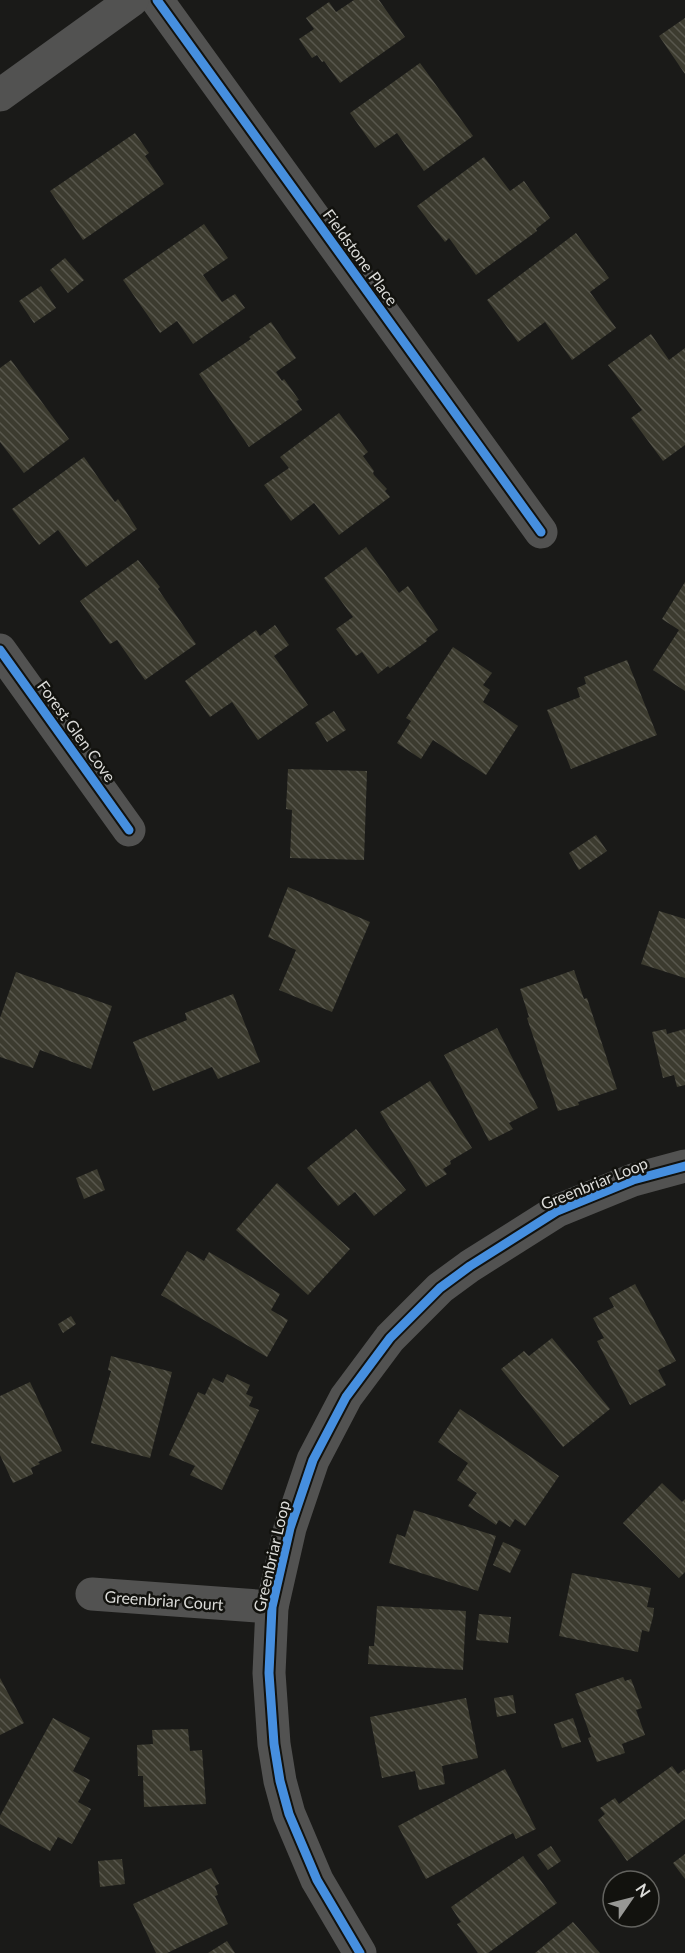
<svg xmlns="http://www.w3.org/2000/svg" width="685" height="1953" viewBox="0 0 685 1953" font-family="Lato,sans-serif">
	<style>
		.building { fill: url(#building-back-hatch) }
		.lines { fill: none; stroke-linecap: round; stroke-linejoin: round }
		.minor { stroke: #525251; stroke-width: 33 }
		.tertiary { stroke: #525251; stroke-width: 33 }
		.cycleway-casing { stroke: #12120e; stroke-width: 13 }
		.cycleway { stroke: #468fdf; stroke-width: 9 }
		.labels { text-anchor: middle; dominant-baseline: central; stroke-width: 5; stroke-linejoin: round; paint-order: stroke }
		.street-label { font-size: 16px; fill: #dcdcd9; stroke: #12120e }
	</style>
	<defs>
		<pattern id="building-back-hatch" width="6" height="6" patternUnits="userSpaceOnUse" patternTransform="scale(1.5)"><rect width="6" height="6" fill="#3c3b2f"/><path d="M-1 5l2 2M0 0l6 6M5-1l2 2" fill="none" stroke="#58574d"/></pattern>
	</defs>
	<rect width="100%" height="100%" fill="#1a1a18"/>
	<g class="building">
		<polygon points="354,0 379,0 405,37 340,83 324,61 322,62 317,55 312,58 299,39 314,29 306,18 329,2 336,12"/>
		<polygon points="685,18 685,74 659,36"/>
		<polygon points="420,63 473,136 424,171 397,133 375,148 350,113"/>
		<polygon points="135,133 149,153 145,156 164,184 83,240 50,191"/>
		<polygon points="484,157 510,191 524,181 550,218 536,229 537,231 476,275 449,238 445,242 417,206"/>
		<polygon points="204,224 228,258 203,275 222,302 235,294 245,308 193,344 177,321 160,333 123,280"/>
		<polygon points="576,233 609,278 590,292 616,328 572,360 545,322 518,342 487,300"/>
		<polygon points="65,258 84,280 68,293 50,270"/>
		<polygon points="41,286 56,308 34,323 19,301"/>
		<polygon points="271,322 296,358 276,372 282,381 284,379 299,400 296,401 302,410 249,447 199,374 251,339 249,337"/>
		<polygon points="651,334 669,360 685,348 685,445 663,461 631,418 642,410 608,365"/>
		<polygon points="11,360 69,439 24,473 0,442 0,368"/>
		<polygon points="339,413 368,452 363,456 374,471 373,473 374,475 387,489 385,491 390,497 339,535 314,503 291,521 264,485 289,468 280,457"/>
		<polygon points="84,457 115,502 118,499 137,529 86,567 58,530 39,545 12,509"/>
		<polygon points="366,547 399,593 408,586 438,630 426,639 427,641 390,668 388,666 378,674 362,652 356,656 336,629 353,617 324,578"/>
		<polygon points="138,560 160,587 158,589 196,644 145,680 117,640 110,644 80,601"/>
		<polygon points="685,582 685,691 653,670 679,630 662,619"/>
		<polygon points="275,625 289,645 274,656 308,705 258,740 232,702 210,717 185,681 256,630 260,636"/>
		<polygon points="453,647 492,673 483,685 490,690 483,702 518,726 486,775 433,740 421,759 397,743 411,721 406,718"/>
		<polygon points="627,660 657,735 571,769 547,710 580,697 577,688 586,684 584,677"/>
		<polygon points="334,711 346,730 327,742 315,723"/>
		<polygon points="288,769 367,771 364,860 290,858 292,810 286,809"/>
		<polygon points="596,835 607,851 579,870 569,853"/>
		<polygon points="288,887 370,922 332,1012 279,990 296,950 268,937"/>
		<polygon points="659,911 685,919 685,978 641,964"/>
		<polygon points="574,970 584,999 587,998 617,1089 578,1102 579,1105 558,1111 527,1018 529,1017 520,989"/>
		<polygon points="16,972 112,1006 91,1069 40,1050 33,1068 0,1057 0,1018"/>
		<polygon points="233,994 260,1062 218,1079 212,1067 153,1091 133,1042 187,1020 185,1013"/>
		<polygon points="497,1028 538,1108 509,1123 513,1129 489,1141 444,1055"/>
		<polygon points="666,1029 667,1034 685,1029 685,1085 677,1087 674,1075 663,1078 652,1032"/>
		<polygon points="430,1081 472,1148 450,1161 451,1164 443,1169 447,1174 426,1187 380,1112"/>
		<polygon points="356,1129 406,1190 374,1216 355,1192 338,1206 307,1168"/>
		<polygon points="97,1169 105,1190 84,1199 76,1178"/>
		<polygon points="277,1183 350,1249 308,1295 236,1230"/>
		<polygon points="187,1251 204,1261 209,1252 280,1294 271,1310 288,1320 267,1357 161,1295"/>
		<polygon points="635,1284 676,1361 658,1370 666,1385 630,1405 597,1341 604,1338 593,1318 614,1307 609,1298"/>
		<polygon points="71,1316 76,1324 63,1333 58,1324"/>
		<polygon points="552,1338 610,1409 563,1447 501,1369 524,1351 529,1356"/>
		<polygon points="111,1356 172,1372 150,1458 91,1443 111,1371 108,1370"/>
		<polygon points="227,1374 250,1385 246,1394 253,1397 249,1406 259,1410 222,1490 190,1475 195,1466 169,1455 198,1392 205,1395 213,1378 223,1383"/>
		<polygon points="30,1382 62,1451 38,1462 40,1464 31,1468 33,1474 13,1483 0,1455 0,1396"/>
		<polygon points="460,1409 559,1476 525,1526 515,1519 510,1527 499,1520 496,1525 468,1506 477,1493 457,1480 468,1463 438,1442"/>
		<polygon points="662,1483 682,1502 685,1499 685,1572 679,1578 623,1523"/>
		<polygon points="414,1510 496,1536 478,1591 389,1563 397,1534 405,1537"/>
		<polygon points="503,1542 521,1550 510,1573 493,1565"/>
		<polygon points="572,1573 651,1588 647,1607 654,1608 653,1617 649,1632 642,1630 638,1652 559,1636"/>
		<polygon points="377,1606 466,1611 463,1670 368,1664 369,1646 374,1646 375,1635"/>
		<polygon points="479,1614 511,1617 508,1643 476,1640"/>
		<polygon points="623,1677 625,1681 631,1679 642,1708 636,1710 645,1735 622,1744 625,1753 597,1762 588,1738 591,1737 575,1694"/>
		<polygon points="0,1678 24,1723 0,1735"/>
		<polygon points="513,1695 516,1713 497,1717 494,1698"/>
		<polygon points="466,1698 478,1758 442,1766 445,1784 419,1790 415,1771 382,1778 370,1717"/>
		<polygon points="53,1718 90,1738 73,1771 90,1780 78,1802 91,1809 72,1844 58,1837 50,1851 0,1824 0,1816"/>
		<polygon points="573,1718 581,1742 562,1748 554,1724"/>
		<polygon points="188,1729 190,1751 202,1750 206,1804 144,1807 143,1776 138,1776 137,1745 153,1744 152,1730"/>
		<polygon points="672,1766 678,1774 685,1769 685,1819 627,1861 598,1820 605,1814 600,1808 615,1798 619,1804"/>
		<polygon points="505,1769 536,1829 516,1839 513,1833 426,1879 398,1826"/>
		<polygon points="551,1846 561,1861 548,1870 537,1855"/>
		<polygon points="685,1854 685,1879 673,1863"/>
		<polygon points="523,1856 557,1903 488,1953 478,1953 457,1924 461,1922 451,1907"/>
		<polygon points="122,1859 125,1884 100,1887 98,1861"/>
		<polygon points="211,1868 219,1884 215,1886 218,1895 215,1896 228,1924 167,1953 156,1953 133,1904"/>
		<polygon points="573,1922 600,1953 535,1953"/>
		<polygon points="227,1941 235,1953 208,1953"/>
	</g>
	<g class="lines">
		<g class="minor">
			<polyline points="157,0 541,532"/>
			<polyline points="0,650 129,830"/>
			<polyline points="92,1594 272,1607"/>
			<polyline points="360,1953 317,1880 289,1814 280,1781 274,1744 269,1673 272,1607 290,1528 313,1460 346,1397 390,1338 440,1288 470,1266 557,1211 633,1180 685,1166"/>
		</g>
		<polyline class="tertiary" points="0,95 132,0"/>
		<g class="cycleway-casing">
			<g id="cycleway">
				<polyline points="157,0 541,532"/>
				<polyline points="0,650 129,830"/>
				<polyline points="360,1953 317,1880 289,1814 280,1781 274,1744 269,1673 272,1607 290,1528 313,1460 346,1397 390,1338 440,1288 470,1266 557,1211 633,1180 685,1166"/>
			</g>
		</g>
		<use href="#cycleway" class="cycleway"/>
	</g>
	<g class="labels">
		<g class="street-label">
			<text transform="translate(361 257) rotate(54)">Fieldstone Place</text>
			<text transform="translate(77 731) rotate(54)">Forest Glen Cove</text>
			<text transform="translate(594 1183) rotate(-22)">Greenbriar Loop</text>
			<text transform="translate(271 1556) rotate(-77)">Greenbriar Loop</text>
			<text transform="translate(164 1600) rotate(4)">Greenbriar Court</text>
		</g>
	</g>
	<g transform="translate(631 1899) rotate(55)"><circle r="28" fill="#12120e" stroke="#63635f" stroke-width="1.5"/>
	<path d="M0-4.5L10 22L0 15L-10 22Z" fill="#989895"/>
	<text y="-9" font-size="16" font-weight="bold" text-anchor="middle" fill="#dcdcd9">N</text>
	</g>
</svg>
